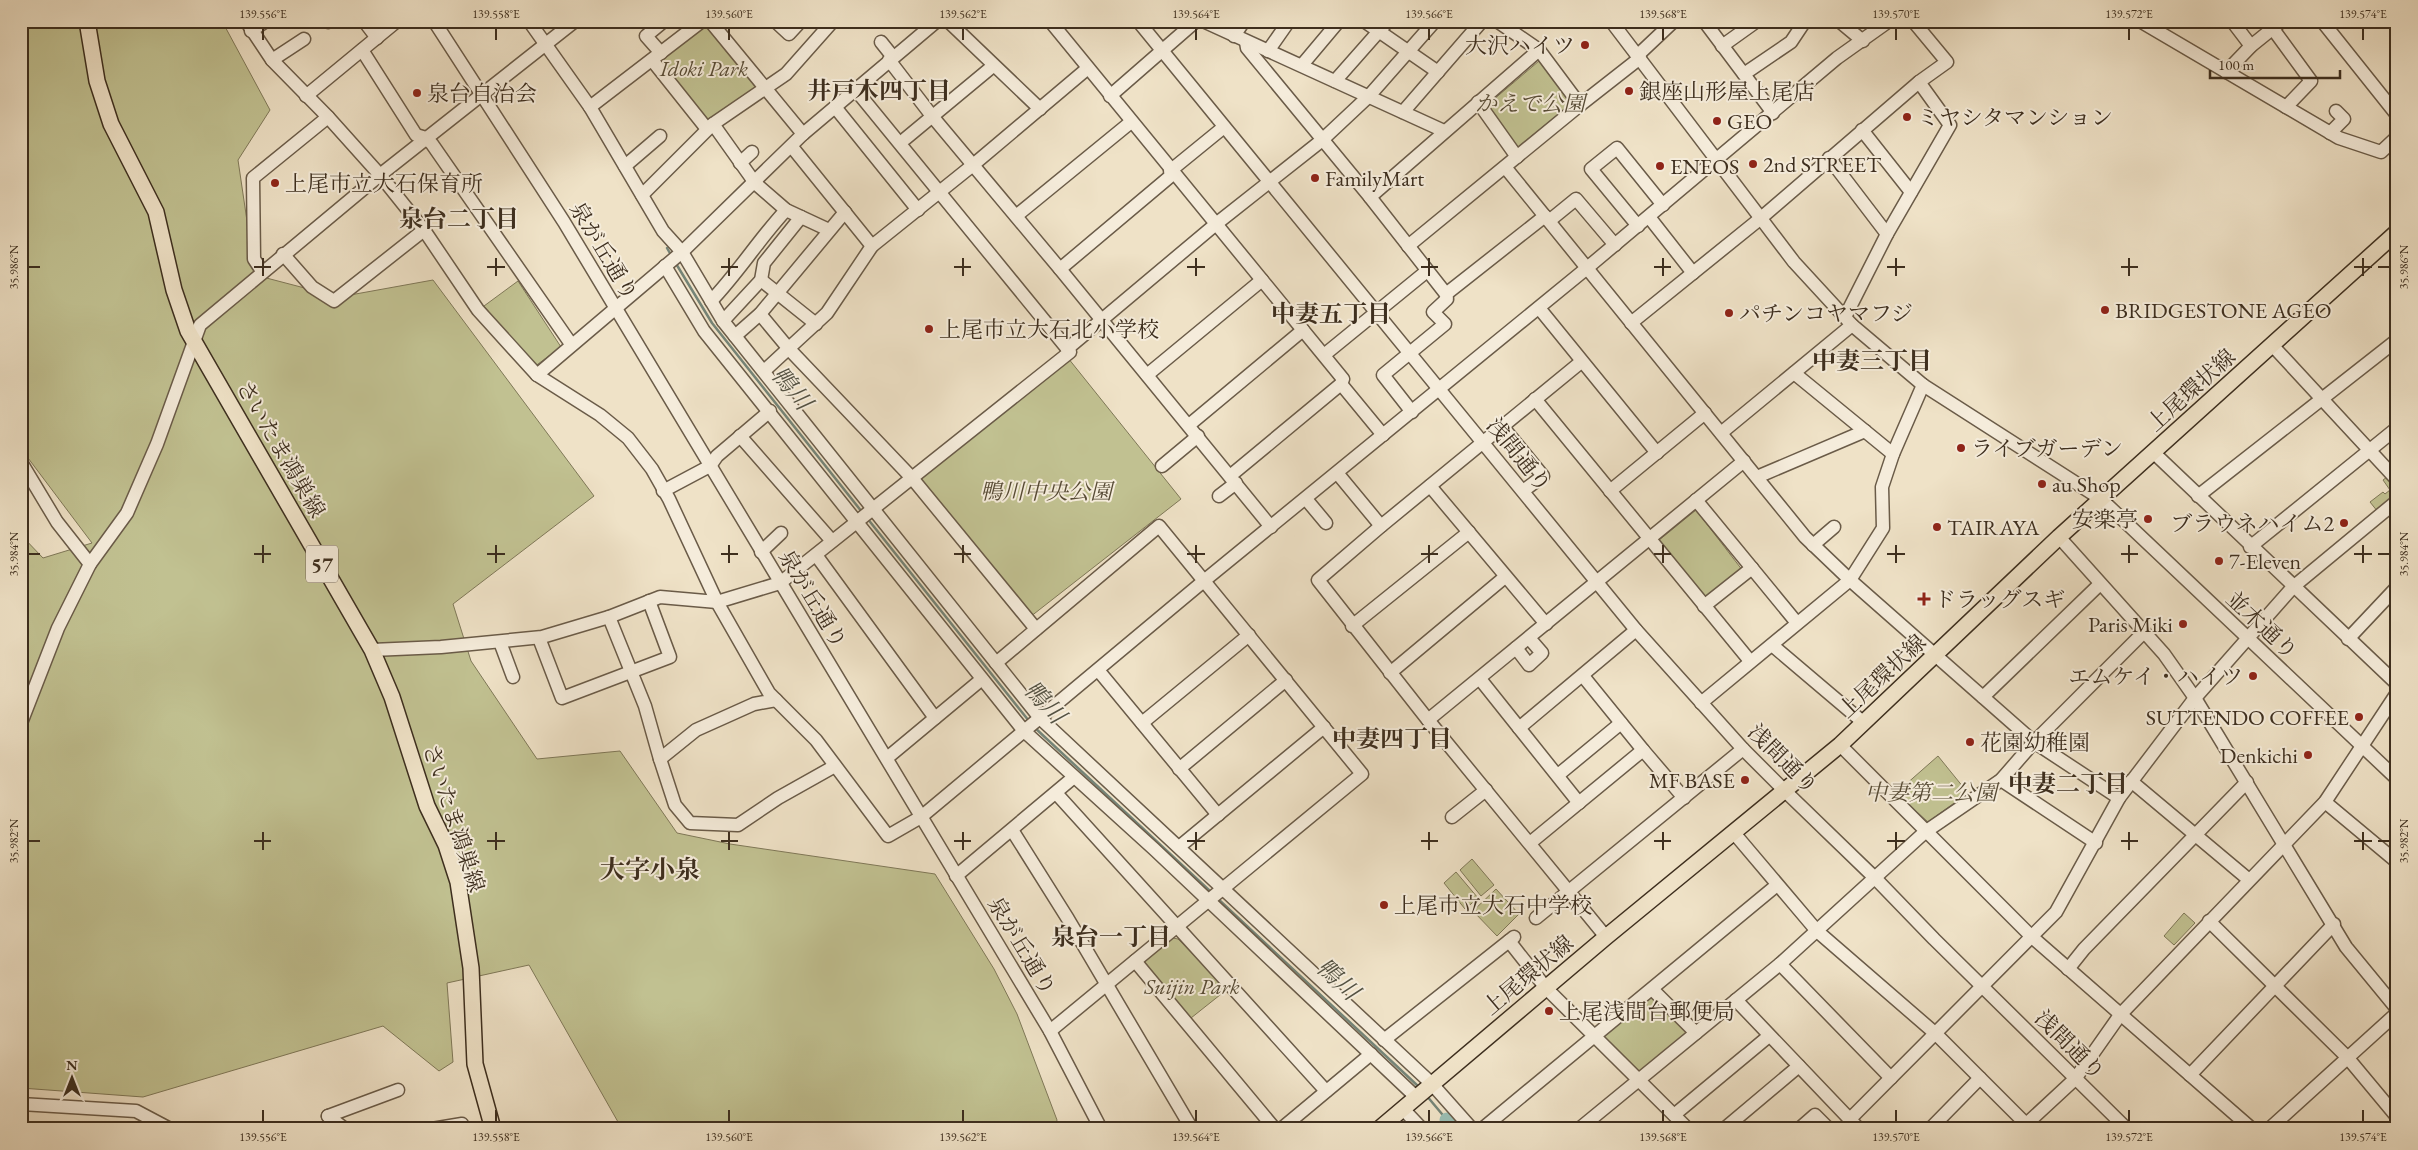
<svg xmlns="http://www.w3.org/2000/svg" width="2418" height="1150" viewBox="0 0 2418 1150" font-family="'EB Garamond','Noto Serif JP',serif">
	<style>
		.green { fill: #c1c191; stroke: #7f7858 }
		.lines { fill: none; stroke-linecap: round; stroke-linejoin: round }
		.stream { stroke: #758477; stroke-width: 2.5 }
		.river { stroke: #9abeb3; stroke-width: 15 }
		.minor-casing { stroke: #6a5b48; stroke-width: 15 }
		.major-casing { stroke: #3d2e1e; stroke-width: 18 }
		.minor { stroke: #f5ecdb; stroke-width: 12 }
		.major { stroke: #efe2c7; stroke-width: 15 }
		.ticks { fill: none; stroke: #3d2e1e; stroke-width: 2 }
		.poi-dot { fill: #8f2418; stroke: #f5ecdb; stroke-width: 2 }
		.labels { text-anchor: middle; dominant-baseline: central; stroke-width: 4; stroke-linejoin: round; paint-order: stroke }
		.shield { fill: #f5ecdb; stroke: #746757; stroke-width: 1 }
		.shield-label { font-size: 21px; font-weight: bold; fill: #3d2e1e }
		.poi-label { font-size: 22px; fill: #3d2e1e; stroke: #f5ecdb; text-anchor: start }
		.park-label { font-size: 22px; font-style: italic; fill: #574b35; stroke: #f5ecdb }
		.street-label { font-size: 22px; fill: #3d2e1e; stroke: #f5ecdb }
		.neighbourhood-label { font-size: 24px; font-weight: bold; fill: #3d2e1e; stroke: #f5ecdb }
		.water-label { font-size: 24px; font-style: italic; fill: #545243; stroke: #f5ecdb }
		.quarter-label { font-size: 25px; font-weight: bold; fill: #3d2e1e; stroke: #f5ecdb }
		.neatline { fill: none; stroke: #3d2e1e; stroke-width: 2 }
		.ticks-label { font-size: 12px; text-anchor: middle; fill: #3d2e1e }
	</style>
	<rect width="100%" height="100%" fill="#efe2c7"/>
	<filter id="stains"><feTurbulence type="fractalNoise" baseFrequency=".004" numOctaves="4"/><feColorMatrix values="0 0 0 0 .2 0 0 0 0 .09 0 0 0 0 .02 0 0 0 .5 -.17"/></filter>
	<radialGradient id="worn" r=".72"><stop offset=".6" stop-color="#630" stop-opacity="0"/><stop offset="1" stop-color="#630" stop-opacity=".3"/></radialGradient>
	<g class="green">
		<polygon points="21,21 222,21 270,110 238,160 255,275 339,297 433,280 594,496 453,604 471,661 537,759 620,751 677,833 730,844 935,874 994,969 1017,1014 1057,1120 1055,1129 622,1129 529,965 447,983 453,1062 439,1071 383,1026 143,1097 21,1088 21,535 43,558 92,543 25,454 21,443"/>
		<polygon points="706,21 756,87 709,121 658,59"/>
		<polygon points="1539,61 1572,103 1518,147 1486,106"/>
		<polygon points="518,281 561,347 534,367 484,306"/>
		<polygon points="1068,358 1181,499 1030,617 917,479"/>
		<polygon points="2387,477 2397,488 2397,497 2378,512 2370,502 2383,492 2385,494 2390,490 2383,480"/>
		<polygon points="1696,510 1743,571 1706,600 1658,541"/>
		<polygon points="1938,756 1968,793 1928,822 1896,793"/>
		<polygon points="1472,859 1494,885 1481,896 1460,870"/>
		<polygon points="1456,872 1478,898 1465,909 1444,883"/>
		<polygon points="1496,889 1519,914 1497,936 1473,911"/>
		<polygon points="2184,913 2195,923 2174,945 2164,936"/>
		<polygon points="1173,938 1178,939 1225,987 1225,991 1191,1018 1188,1018 1145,966 1145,961"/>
		<polygon points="1652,992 1690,1031 1638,1075 1600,1035"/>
	</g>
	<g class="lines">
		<g class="stream">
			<polyline points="667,248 671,255"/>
			<polyline points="675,262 712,323 862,512"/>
			<polyline points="867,518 1029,721"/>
			<polyline points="1034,727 1211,892"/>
			<polyline points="1217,898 1419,1087"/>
			<polyline points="1426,1095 1447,1120"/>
		</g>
		<polyline class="river" points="1447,1120 1455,1129"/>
		<g class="minor-casing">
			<g id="minor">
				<polyline points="246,21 272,60 328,117 380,175 424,230 478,310 537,375 600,415 628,438 652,469 669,499 717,602 769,693 816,740 888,836 921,817 1205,580 1587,268 1837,58 1889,21"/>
				<polyline points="364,21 377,38"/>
				<polyline points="434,21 564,222 1050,1031 1101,1129"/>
				<polyline points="529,21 590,107 663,231 682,252 723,321 1040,718 1432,1084 1472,1129"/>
				<polyline points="710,21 803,134"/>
				<polyline points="775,21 789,34 801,21"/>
				<polyline points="948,21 1040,109"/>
				<polyline points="1050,21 1343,379 1341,384 1230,476"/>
				<polyline points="1138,21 1636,630 1743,749 1785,791 1875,878 1934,939 2127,1129"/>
				<polyline points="1203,21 1444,131"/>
				<polyline points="1364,21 1438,72"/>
				<polyline points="1497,21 1539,50 1580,105"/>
				<polyline points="1611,21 1794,262 1852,325 1923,385 2101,499 2397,779"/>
				<polyline points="1704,21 1773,113"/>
				<polyline points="1839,21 1863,41"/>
				<polyline points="2140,21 2339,138 2381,152 2397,137"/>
				<polyline points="2232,21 2251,46"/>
				<polyline points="2322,21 2397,115"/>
				<polyline points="328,22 330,21"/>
				<polyline points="2273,29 2311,81 2286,107"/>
				<polyline points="251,31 266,21"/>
				<polyline points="1234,36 1244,21"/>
				<polyline points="881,42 893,57"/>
				<polyline points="1246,42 1247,48 1370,197 1446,294 1545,216"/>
				<polyline points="1722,46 1757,21"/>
				<polyline points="362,50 416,135 426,138 432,144 571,344"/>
				<polyline points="1268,51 1289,21"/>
				<polyline points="661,53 646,36 664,21"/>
				<polyline points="1638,55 1674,21"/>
				<polyline points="272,60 304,39"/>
				<polyline points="652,60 707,129"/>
				<polyline points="889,60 932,116 1060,269 1271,527"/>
				<polyline points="1302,65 1339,21"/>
				<polyline points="2226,72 2251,46 2282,21"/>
				<polyline points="1744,74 1791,42 1805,21"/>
				<polyline points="1335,81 1388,21"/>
				<polyline points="306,96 397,21"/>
				<polyline points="1110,96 1196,21"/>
				<polyline points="1478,102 1517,157"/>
				<polyline points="590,107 702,21"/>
				<polyline points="835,107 918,210"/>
				<polyline points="1403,112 1482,21"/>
				<polyline points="713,124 755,183 786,210 829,230"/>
				<polyline points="1862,130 1911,192"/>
				<polyline points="2330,133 2344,119 2336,111"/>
				<polyline points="905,139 993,66"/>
				<polyline points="792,147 872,246"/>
				<polyline points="1829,158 1887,234"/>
				<polyline points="740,163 752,152"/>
				<polyline points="625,166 660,136"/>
				<polyline points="1505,167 1805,537 1850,580 2034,742 2119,798"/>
				<polyline points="1170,171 1224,127"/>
				<polyline points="642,195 713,124 786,74 833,21"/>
				<polyline points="1370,197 1539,50"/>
				<polyline points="1016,216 1131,122"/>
				<polyline points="1649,217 1693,273"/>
				<polyline points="1549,221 1576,199 1615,245"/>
				<polyline points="1638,226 1591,169 1617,148 1663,205"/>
				<polyline points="1408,246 1580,105 1640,58"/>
				<polyline points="283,254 312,287 334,301 424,230"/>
				<polyline points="665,266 704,331 1024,731 1154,849 1416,1097"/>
				<polyline points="1060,269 1173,174"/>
				<polyline points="262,271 254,259 253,178 328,117"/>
				<polyline points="761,280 816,324"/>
				<path d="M711 301C738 273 759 239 786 210"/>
				<polyline points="1539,308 1657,453"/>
				<polyline points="760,314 789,349 912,478 1036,629"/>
				<polyline points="1845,317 1887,234 1950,125 1919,82 1947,62 1913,21"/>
				<polyline points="723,321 761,280 764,263 801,217"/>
				<polyline points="1631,323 1761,218 1919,82"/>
				<polyline points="735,336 760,314 845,212"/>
				<polyline points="2272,345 2397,480"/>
				<polyline points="1067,349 1216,224 1321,141 1369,96 1435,21"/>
				<polyline points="1324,355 1427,271"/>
				<polyline points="1581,362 1381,526 1318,580 1428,720 1606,937"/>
				<polyline points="764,371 827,313 872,246 973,165 1088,68"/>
				<polyline points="1794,373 1893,454"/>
				<polyline points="537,375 682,252 803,134 937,21"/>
				<polyline points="1147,375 1262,280"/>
				<polyline points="1341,384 1383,435"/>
				<polyline points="1535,399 1750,661"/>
				<polyline points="1412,412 1383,375 1445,324 1433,312 1447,299 1446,294"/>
				<polyline points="1189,425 1303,330"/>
				<polyline points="1502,426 1543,476 1523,491"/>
				<polyline points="1721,433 1852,325"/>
				<polyline points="740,436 832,541"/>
				<polyline points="2153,452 2397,684"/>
				<polyline points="21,462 57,522 90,564"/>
				<polyline points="1162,466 1198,436"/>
				<polyline points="1338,474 1381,526"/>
				<polyline points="1757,477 1865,431"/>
				<polyline points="1430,486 1546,624"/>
				<polyline points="663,491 710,466 717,456 770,411"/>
				<polyline points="1610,491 1705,413"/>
				<polyline points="1219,496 1236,483"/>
				<polyline points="2198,496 2397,340"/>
				<polyline points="1306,499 1326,523"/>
				<polyline points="1696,500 1797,623"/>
				<polyline points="2059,537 2164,654 2195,698 2346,947 2397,1009"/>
				<polyline points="1813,545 1834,527"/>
				<polyline points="2250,547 2397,428"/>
				<polyline points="761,552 781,533"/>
				<polyline points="816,555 935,718"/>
				<polyline points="1704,606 1752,568"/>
				<polyline points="609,617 645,706 660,759"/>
				<polyline points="1352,626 1469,532"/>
				<polyline points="539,638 562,698 670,657 649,601"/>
				<polyline points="2348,639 2397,587"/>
				<polyline points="500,642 513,677"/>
				<polyline points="1772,645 1864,723"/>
				<polyline points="1516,648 1529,665 1542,653 1529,638"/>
				<polyline points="372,650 441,647 542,637 609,617 660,597 717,602 780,583 1070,352 855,89"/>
				<polyline points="996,663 1159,526 1362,774 1050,1031"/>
				<polyline points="1098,670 1218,815"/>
				<polyline points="1390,673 1505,577"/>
				<polyline points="1583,676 1643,750 1684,798"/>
				<polyline points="1480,679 1579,803"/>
				<polyline points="1983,697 2100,584"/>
				<polyline points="776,700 754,704 696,730 660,759 675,805 690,823 738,825 778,798 835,766"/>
				<polyline points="1701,703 1850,580 1883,528 1882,487 1893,454 1923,385"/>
				<polyline points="1428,720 1744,461"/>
				<polyline points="21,723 58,628 90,564 127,513 157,444 200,325 380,175 575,21"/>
				<polyline points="1142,723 1249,635"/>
				<polyline points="1519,728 1636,630"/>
				<polyline points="1840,745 2032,937 2252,1129"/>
				<polyline points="887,758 982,679"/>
				<polyline points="1179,769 1286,680"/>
				<polyline points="1558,775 1621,723"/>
				<polyline points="2001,780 2096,843"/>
				<polyline points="2131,781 2248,879"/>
				<polyline points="1056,793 1326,1091"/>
				<polyline points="2325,802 2397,862"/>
				<polyline points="1452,817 1486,790"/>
				<polyline points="1012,830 1068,919 1192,1129"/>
				<polyline points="1734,833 1817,931 1936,1034 2031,1129"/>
				<polyline points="1530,843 1643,750"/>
				<polyline points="1179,847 1324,727"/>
				<polyline points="956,876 1074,777"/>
				<polyline points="1536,918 1743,749"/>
				<polyline points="2209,921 2347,1057 2397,1117"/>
				<polyline points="1509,941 1546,988 1688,1129"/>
				<polyline points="1135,961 1275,1129"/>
				<polyline points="1780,964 1891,1078"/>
				<polyline points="2068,969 2084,949 2247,782"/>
				<polyline points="1653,990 1696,1033"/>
				<polyline points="1736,1000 1859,1129"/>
				<polyline points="1384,1040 1514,937"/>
				<polyline points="2190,1075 2334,924"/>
				<polyline points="21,1104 136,1111 170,1129"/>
				<polyline points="1403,1109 1422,1129"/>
				<polyline points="1674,1115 1769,1036"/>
				<polyline points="328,1116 398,1090"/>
				<polyline points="328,1116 345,1129"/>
				<polyline points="1850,1119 2056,912 2119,798 2195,698 2293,587 2397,501"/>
				<polyline points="432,1129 462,1124"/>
				<polyline points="1281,1129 1371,1054"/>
				<polyline points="1482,1129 1777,885"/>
				<polyline points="1579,1129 1780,964 1925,832 2001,780 2034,742 2144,632"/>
				<polyline points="1724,1129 1799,1066"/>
				<polyline points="1799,1129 1815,1115 1829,1129"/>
				<polyline points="1930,1129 1980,1078"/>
				<polyline points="2021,1129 2075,1079 2120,1015 2325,802 2397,693"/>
				<polyline points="2269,1129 2397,1013"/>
			</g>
		</g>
		<g class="major-casing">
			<g id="major">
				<polyline points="87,21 97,81 111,124 156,212 174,290 188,331 372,650 392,697 427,806 446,845 458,882 471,968 475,1064 493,1129"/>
				<polyline points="1379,1129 1606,937 1840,745 2059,537 2397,232"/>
			</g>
		</g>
		<use href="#minor" class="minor"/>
		<use href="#major" class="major"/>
	</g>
	<path class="ticks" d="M263 28V40M496 28V40M729 28V40M963 28V40M1196 28V40M1429 28V40M1663 28V40M1896 28V40M2129 28V40M2363 28V40M263 258V276M496 258V276M729 258V276M963 258V276M1196 258V276M1429 258V276M1663 258V276M1896 258V276M2129 258V276M2363 258V276M28 267H40M254 267H271M487 267H505M721 267H738M954 267H971M1187 267H1205M1421 267H1438M1654 267H1671M1887 267H1905M2121 267H2138M2354 267H2372M2378 267H2390M263 545V563M496 545V563M729 545V563M963 545V563M1196 545V563M1429 545V563M1663 545V563M1896 545V563M2129 545V563M2363 545V563M28 554H40M254 554H271M487 554H505M721 554H738M954 554H971M1187 554H1205M1421 554H1438M1654 554H1671M1887 554H1905M2121 554H2138M2354 554H2372M2378 554H2390M263 832V850M496 832V850M729 832V850M963 832V850M1196 832V850M1429 832V850M1663 832V850M1896 832V850M2129 832V850M2363 832V850M28 841H40M254 841H271M487 841H505M721 841H738M954 841H971M1187 841H1205M1421 841H1438M1654 841H1671M1887 841H1905M2121 841H2138M2354 841H2372M2378 841H2390M263 1110V1122M496 1110V1122M729 1110V1122M963 1110V1122M1196 1110V1122M1429 1110V1122M1663 1110V1122M1896 1110V1122M2129 1110V1122M2363 1110V1122"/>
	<g class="poi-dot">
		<circle cx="1585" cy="45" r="5"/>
		<circle cx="1629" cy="91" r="5"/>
		<circle cx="417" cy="93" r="5"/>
		<circle cx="1907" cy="117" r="5"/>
		<circle cx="1717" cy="121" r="5"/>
		<circle cx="1753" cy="164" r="5"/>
		<circle cx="1660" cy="166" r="5"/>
		<circle cx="1315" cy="178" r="5"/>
		<circle cx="275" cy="183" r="5"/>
		<circle cx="2105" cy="310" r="5"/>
		<circle cx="1729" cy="313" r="5"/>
		<circle cx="929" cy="329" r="5"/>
		<circle cx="1961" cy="448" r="5"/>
		<circle cx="2042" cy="484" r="5"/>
		<circle cx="2148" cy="519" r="5"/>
		<circle cx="2344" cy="523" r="5"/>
		<circle cx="1937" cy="527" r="5"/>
		<circle cx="2219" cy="561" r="5"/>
		<path d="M1921.5 591.5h5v5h5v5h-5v5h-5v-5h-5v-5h5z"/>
		<circle cx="2183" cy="624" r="5"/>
		<circle cx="2253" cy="676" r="5"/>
		<circle cx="2359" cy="717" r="5"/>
		<circle cx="1970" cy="742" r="5"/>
		<circle cx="2308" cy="755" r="5"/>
		<circle cx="1745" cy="780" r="5"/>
		<circle cx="1384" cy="905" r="5"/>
		<circle cx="1549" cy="1011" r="5"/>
	</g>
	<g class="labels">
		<rect class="shield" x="306" y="545.5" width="32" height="37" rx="4"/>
		<g class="shield-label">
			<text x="322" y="564">57</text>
		</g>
		<g class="poi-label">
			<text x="1575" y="45" text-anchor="end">大沢ハイツ</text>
			<text x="1639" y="91">銀座山形屋上尾店</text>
			<text x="427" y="93">泉台自治会</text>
			<text x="1917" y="117">ミヤシタマンション</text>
			<text x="1727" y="121">GEO</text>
			<text x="1763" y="164">2nd STREET</text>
			<text x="1670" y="166">ENEOS</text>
			<text x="1325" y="178">FamilyMart</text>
			<text x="285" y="183">上尾市立大石保育所</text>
			<text x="2115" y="310">BRIDGESTONE AGEO</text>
			<text x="1739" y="313">パチンコヤマフジ</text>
			<text x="939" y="329">上尾市立大石北小学校</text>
			<text x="1971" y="448">ライブガーデン</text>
			<text x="2052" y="484">au Shop</text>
			<text x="2138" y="519" text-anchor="end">安楽亭</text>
			<text x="2334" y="523" text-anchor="end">ブラウネハイム2</text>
			<text x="1947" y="527">TAIRAYA</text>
			<text x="2229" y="561">7-Eleven</text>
			<text x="1934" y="599">ドラッグスギ</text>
			<text x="2173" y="624" text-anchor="end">Paris Miki</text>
			<text x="2243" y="676" text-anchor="end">エムケイ・ハイツ</text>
			<text x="2349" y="717" text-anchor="end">SUTTENDO COFFEE</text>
			<text x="1980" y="742">花園幼稚園</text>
			<text x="2298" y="755" text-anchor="end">Denkichi</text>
			<text x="1735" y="780" text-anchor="end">MF BASE</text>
			<text x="1394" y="905">上尾市立大石中学校</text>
			<text x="1559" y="1011">上尾浅間台郵便局</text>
		</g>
		<g class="park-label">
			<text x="704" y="68">Idoki Park</text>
			<text x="1530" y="103">かえで公園</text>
			<text x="1046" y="491">鴨川中央公園</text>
			<text x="1931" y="792">中妻第二公園</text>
			<text x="1192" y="986">Suijin Park</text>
		</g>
		<g class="street-label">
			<text transform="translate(604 251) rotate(59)">泉が丘通り</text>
			<text transform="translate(2191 390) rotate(-42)">上尾環状線</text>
			<text transform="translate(281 449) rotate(60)">さいたま鴻巣線</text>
			<text transform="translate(1519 455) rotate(51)">浅間通り</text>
			<text transform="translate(813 599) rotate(59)">泉が丘通り</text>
			<text transform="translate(2262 625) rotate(43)">並木通り</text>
			<text transform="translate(1882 676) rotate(-43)">上尾環状線</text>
			<text transform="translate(1783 759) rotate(45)">浅間通り</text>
			<text transform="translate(454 818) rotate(72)">さいたま鴻巣線</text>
			<text transform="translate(1022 946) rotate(59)">泉が丘通り</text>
			<text transform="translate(1528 975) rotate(-40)">上尾環状線</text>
			<text transform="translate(2070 1045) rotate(45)">浅間通り</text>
		</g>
		<g class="neighbourhood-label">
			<text x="879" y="90">井戸木四丁目</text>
			<text x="459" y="218">泉台二丁目</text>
			<text x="1331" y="313">中妻五丁目</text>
			<text x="1872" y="360">中妻三丁目</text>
			<text x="1392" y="738">中妻四丁目</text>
			<text x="2068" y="783">中妻二丁目</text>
			<text x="1111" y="936">泉台一丁目</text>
		</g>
		<g class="water-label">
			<text transform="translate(792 388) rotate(51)">鴨川</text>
			<text transform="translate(1045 702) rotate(47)">鴨川</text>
			<text transform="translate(1338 979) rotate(43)">鴨川</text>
		</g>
		<g class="quarter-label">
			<text x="650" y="869">大字小泉</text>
		</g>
	</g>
	<rect width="2418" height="1150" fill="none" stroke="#efe2c7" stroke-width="55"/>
	<g transform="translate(72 1078)" stroke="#f5ecdb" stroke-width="4" paint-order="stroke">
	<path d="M0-4L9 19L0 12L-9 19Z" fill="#3d2e1e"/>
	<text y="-8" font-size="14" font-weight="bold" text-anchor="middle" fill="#3d2e1e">N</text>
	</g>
	<path d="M2210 70v8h130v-8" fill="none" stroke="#3d2e1e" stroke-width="2.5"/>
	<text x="2218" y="70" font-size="15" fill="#3d2e1e" stroke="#f5ecdb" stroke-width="4" paint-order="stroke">100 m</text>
	<rect x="28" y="28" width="2362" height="1094" class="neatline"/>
	<g class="ticks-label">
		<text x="263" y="18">139.556°E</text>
		<text x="496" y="18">139.558°E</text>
		<text x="729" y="18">139.560°E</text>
		<text x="963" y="18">139.562°E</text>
		<text x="1196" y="18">139.564°E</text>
		<text x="1429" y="18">139.566°E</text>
		<text x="1663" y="18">139.568°E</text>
		<text x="1896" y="18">139.570°E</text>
		<text x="2129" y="18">139.572°E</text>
		<text x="2363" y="18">139.574°E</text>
		<text transform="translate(14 267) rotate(-90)" y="4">35.986°N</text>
		<text transform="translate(2404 267) rotate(-90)" y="4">35.986°N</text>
		<text transform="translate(14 554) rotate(-90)" y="4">35.984°N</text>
		<text transform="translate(2404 554) rotate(-90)" y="4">35.984°N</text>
		<text transform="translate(14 841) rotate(-90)" y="4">35.982°N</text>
		<text transform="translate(2404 841) rotate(-90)" y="4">35.982°N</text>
		<text x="263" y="1141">139.556°E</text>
		<text x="496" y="1141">139.558°E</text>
		<text x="729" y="1141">139.560°E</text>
		<text x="963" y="1141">139.562°E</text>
		<text x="1196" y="1141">139.564°E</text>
		<text x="1429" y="1141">139.566°E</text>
		<text x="1663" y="1141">139.568°E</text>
		<text x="1896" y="1141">139.570°E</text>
		<text x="2129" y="1141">139.572°E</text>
		<text x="2363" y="1141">139.574°E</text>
	</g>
	<rect width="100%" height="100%" filter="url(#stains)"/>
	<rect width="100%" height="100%" fill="url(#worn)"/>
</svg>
